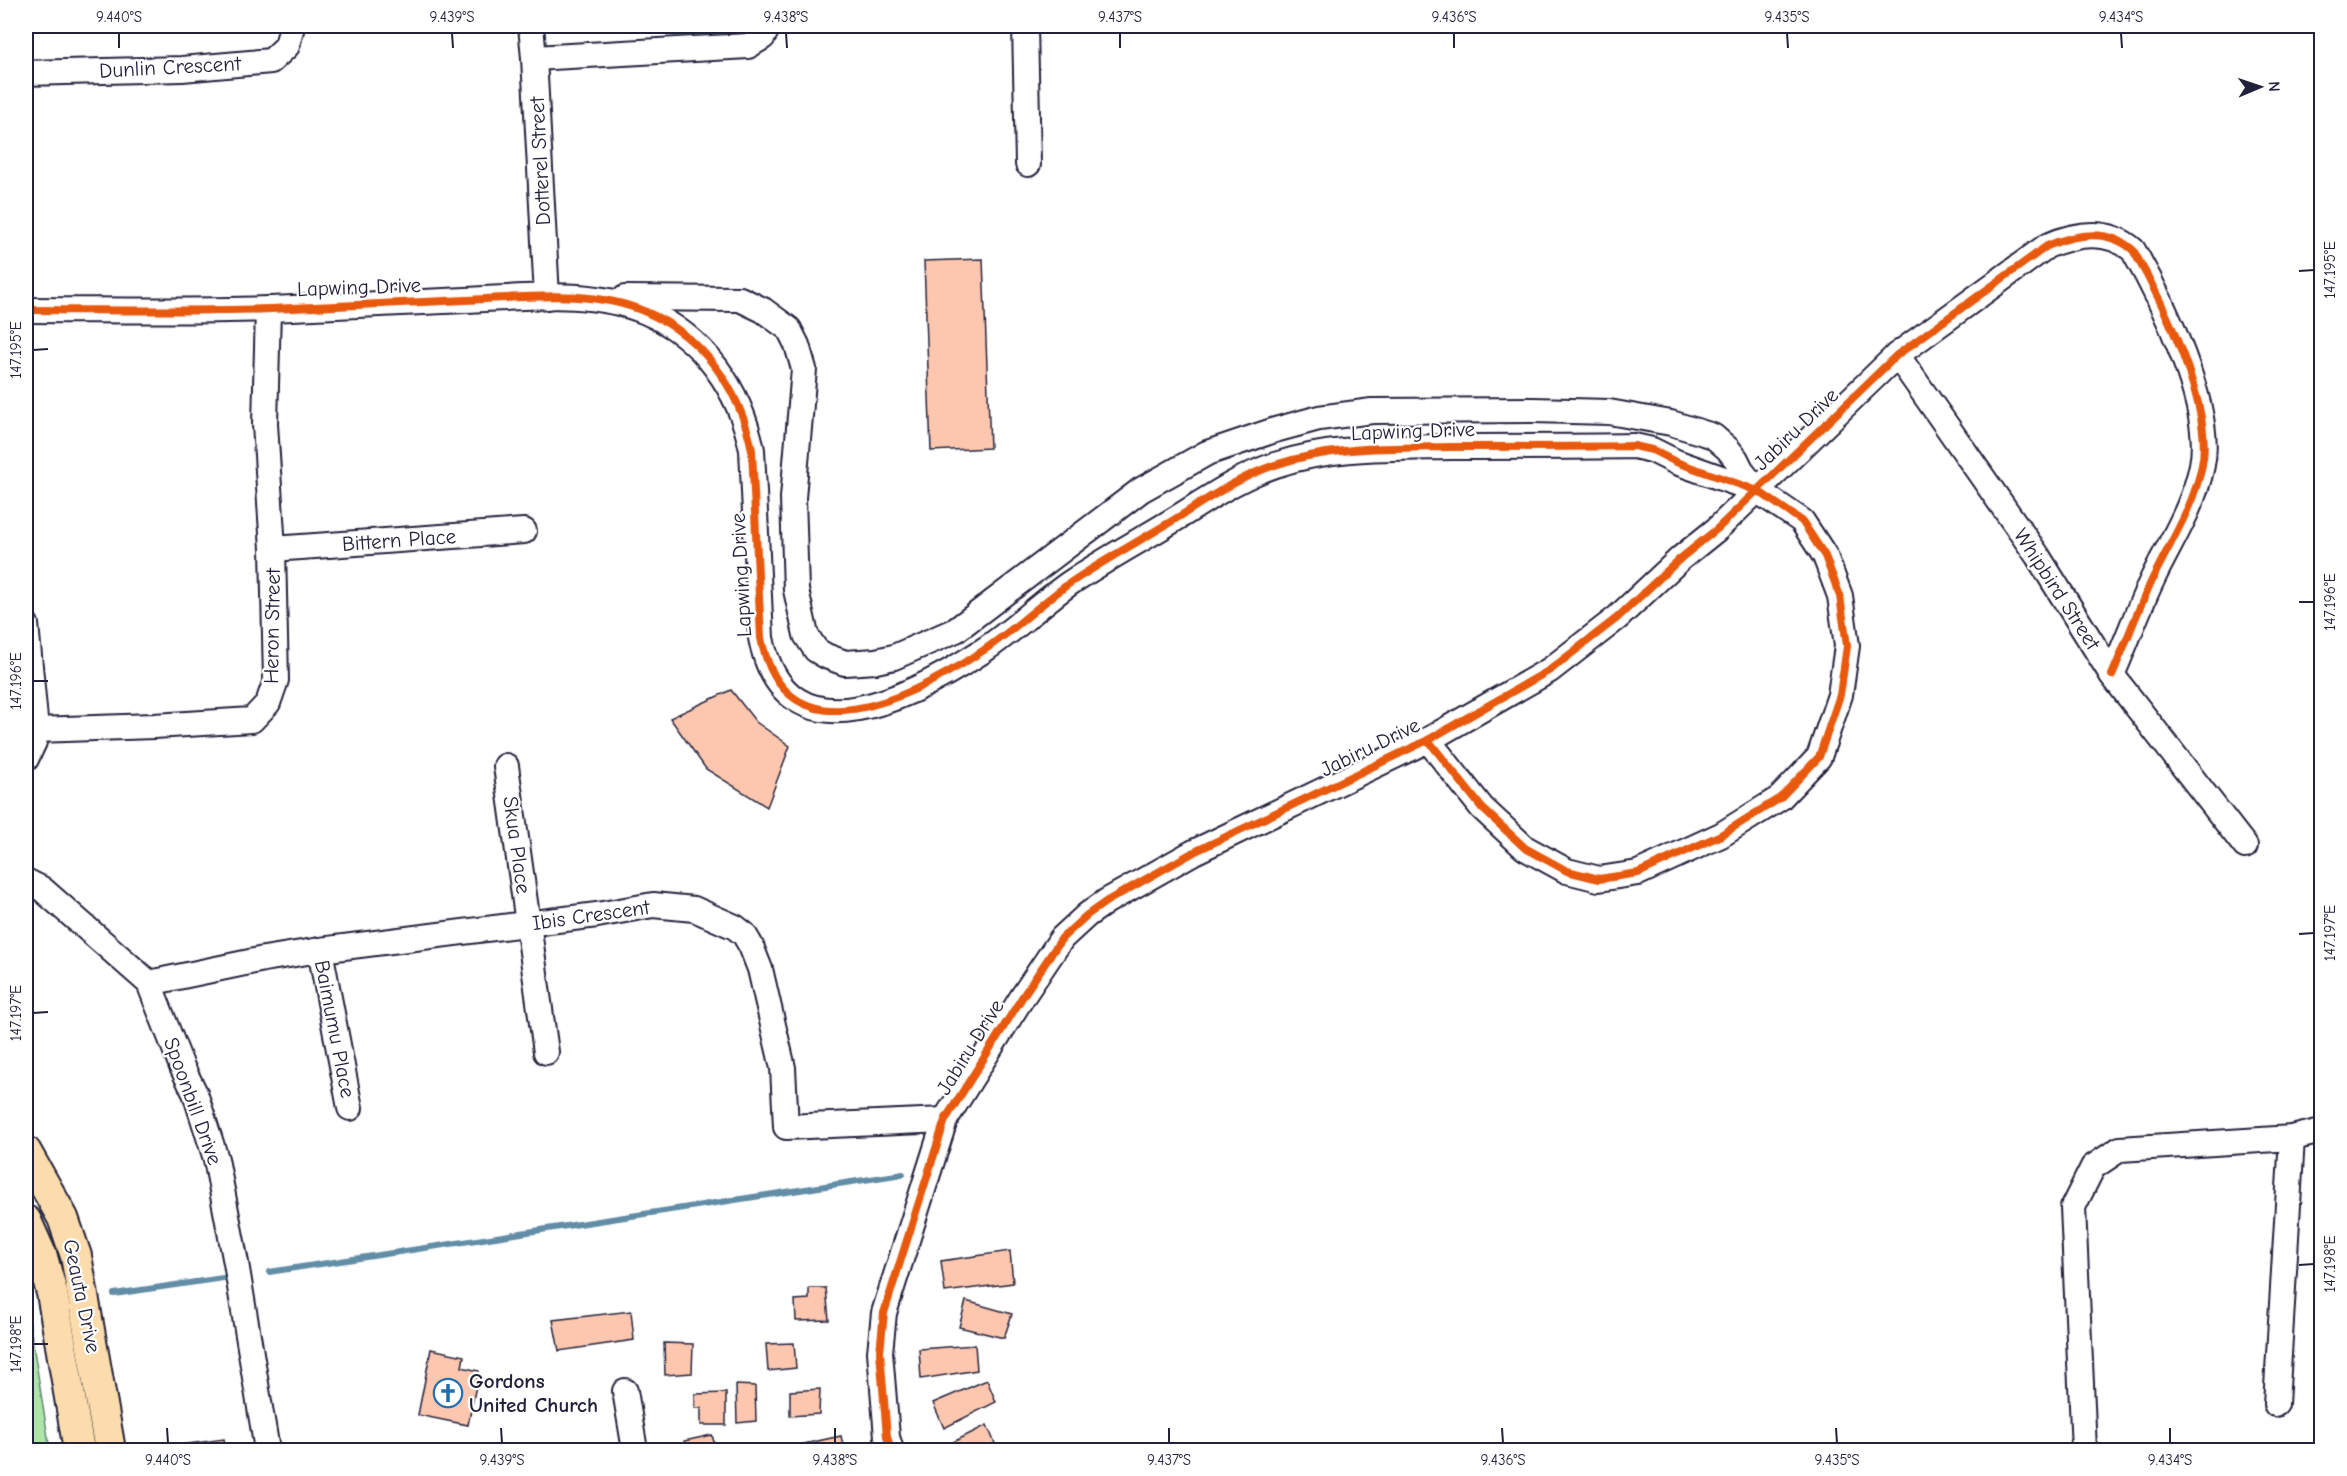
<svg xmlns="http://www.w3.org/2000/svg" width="2347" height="1476" viewBox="0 0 2347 1476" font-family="'Comic Neue',sans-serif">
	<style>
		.green { fill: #ade5a9; stroke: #688472; stroke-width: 1.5 }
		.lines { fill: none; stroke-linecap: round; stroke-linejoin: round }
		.stream { stroke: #628da6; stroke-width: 6 }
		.building { fill: #fdc7af; stroke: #22223b; stroke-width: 1.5 }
		.minor-casing { stroke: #22223b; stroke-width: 28 }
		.major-casing { stroke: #22223b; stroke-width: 34 }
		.minor { stroke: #fff; stroke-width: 24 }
		.major { stroke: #fcdcac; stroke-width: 30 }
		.cycleway-casing { stroke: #fff; stroke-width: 11 }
		.cycleway { stroke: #e8590c; stroke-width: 8 }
		.ticks { fill: none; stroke: #22223b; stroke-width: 2 }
		.labels { text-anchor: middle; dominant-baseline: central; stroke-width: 4.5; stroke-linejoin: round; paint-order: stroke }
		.street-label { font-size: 21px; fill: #22223b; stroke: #fff }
		.poi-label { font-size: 21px; font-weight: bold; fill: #22223b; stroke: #fff; text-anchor: start }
		.neatline { fill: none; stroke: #22223b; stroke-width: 2 }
		.ticks-label { font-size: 15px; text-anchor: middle; fill: #22223b }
	</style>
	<rect width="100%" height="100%" fill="#fff"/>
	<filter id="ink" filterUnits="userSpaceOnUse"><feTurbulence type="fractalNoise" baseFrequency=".0167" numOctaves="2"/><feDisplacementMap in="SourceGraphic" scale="12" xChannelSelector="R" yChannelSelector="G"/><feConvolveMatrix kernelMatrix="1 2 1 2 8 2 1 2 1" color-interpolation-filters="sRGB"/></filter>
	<g filter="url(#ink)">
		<polygon class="green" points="29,1319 50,1450 26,1450 26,1320"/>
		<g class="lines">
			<g class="stream">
				<polyline points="269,1272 903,1174"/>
				<polyline points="114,1294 223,1278"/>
			</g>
		</g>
		<g class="building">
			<polygon points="983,259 990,448 931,451 924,261"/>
			<polygon points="731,690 756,722 790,746 767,807 706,769 670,718"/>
			<polygon points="1010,1251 1013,1283 945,1292 941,1261"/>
			<polygon points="809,1288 826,1288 829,1320 796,1321 795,1300 809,1299"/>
			<polygon points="966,1301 1012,1314 1004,1338 959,1327"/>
			<polygon points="631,1311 634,1340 559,1351 553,1320"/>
			<polygon points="664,1343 693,1344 692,1373 665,1375"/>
			<polygon points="794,1343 796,1368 768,1371 766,1344"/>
			<polygon points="975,1345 977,1370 921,1379 919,1349"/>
			<polygon points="431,1349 464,1356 462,1367 479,1371 468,1425 418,1415"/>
			<polygon points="987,1380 996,1402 944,1428 933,1403"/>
			<polygon points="736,1385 755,1386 756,1421 737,1423"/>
			<polygon points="820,1389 819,1414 790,1416 790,1391"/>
			<polygon points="726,1393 726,1425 701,1425 701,1408 695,1408 695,1394"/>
			<polygon points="987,1425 997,1448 992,1450 952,1450 949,1444"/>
			<polygon points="712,1435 715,1446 720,1445 722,1450 686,1450 684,1441"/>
			<polygon points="841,1436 844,1450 776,1450"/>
			<polygon points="224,1439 226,1450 165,1450 164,1447"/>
		</g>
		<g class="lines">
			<g class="minor-casing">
				<g id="minor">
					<polyline points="531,26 534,58 547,297"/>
					<polyline points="1025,26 1028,164"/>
					<polyline points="534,58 748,46 763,37 768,26"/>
					<polyline points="26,73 182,69 271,61 287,46 292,26"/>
					<polyline points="625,298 740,299 763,310 789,329 797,345 804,369 793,498 796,590 806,635 816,650 826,656 845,663 876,661 894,657 956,630 1141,490 1207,453 1275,430 1319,418 1372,411 1533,410 1609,412 1671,423 1713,436 1728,449 1736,459 1743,473 1758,491"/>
					<path d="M26 310C107 310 189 312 271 309 336 306 401 303 466 300 525 298 590 288 646 312 704 337 740 390 752 450L761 638C786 765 916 695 984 650 1014 630 1040 604 1070 583 1101 562 1134 544 1167 524 1202 503 1236 478 1275 465 1331 446 1392 448 1451 447 1512 447 1573 447 1634 446L1652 450 1676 462 1758 491 1802 521 1825 556 1840 596 1847 646 1840 695 1819 757 1780 798 1721 835 1638 873 1599 879 1567 871 1525 848 1482 808 1428 740"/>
					<polyline points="1897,355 2037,555 2112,675 2245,846"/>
					<polyline points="273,549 524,531"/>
					<polyline points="26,624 36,730 34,742 26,759"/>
					<polyline points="36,730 154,726 252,720 268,703 276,680 273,549 265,424 268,309"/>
					<polyline points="506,766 546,1052"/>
					<polyline points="26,881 42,889 149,983 182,1067 195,1093 216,1159 236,1263 267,1450"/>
					<polyline points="320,950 350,1108"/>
					<polyline points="149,983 264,959 320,950 597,915 653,905 694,909 735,927 744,934 751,946 760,969 783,1068 786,1127 945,1120"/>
					<polyline points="625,1391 635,1450"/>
					<polyline points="2276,1404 2292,1138"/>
					<path d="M891 1450 887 1437 880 1352 884 1313 945 1120 1023 996 1062 938 1087 915 1107 901 1194 852 1428 740 1550 670 1617 618 1681 558 1717 529 1897 355 2047 246C2075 234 2108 228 2133 250 2162 300 2214 408 2202 465 2194 506 2171 541 2153 578 2138 609 2126 643 2112 675"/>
					<polyline points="2084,1450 2073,1207 2093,1167 2120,1149 2292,1138 2322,1131"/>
				</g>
			</g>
			<g class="major-casing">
				<g id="major">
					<polyline points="26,1152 63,1218 76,1256 110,1450"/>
					<polyline points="26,1221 42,1257 52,1293 79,1450"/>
				</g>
			</g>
			<use href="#minor" class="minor"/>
			<use href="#major" class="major"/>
			<g class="cycleway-casing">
				<g id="cycleway">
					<path d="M26 310C107 310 189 312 271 309 336 306 401 303 466 300 525 298 590 288 646 312 704 337 740 390 752 450L761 638C786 765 916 695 984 650 1014 630 1040 604 1070 583 1101 562 1134 544 1167 524 1202 503 1236 478 1275 465 1331 446 1392 448 1451 447 1512 447 1573 447 1634 446L1652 450 1676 462 1758 491 1802 521 1825 556 1840 596 1847 646 1840 695 1819 757 1780 798 1721 835 1638 873 1599 879 1567 871 1525 848 1482 808 1428 740"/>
					<path d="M891 1450 887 1437 880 1352 884 1313 945 1120 1023 996 1062 938 1087 915 1107 901 1194 852 1428 740 1550 670 1617 618 1681 558 1717 529 1897 355 2047 246C2075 234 2108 228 2133 250 2162 300 2214 408 2202 465 2194 506 2171 541 2153 578 2138 609 2126 643 2112 675"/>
				</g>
			</g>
			<use href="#cycleway" class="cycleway"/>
		</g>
	</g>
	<path class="ticks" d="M119 33V48M452 33 453 48M786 33 787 48M1120 33V48M1454 33V48M1787 33 1788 48M2121 33 2122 48M2299 271 2314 270M33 350 48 349M2299 602H2314M33 681H48M2299 934 2314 933M33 1013 48 1012M2299 1265 2314 1264M33 1344H48M167 1428 168 1443M501 1428 502 1443M835 1428V1443M1169 1428V1443M1502 1428 1503 1443M1836 1428 1837 1443M2170 1428V1443"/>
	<defs>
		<g id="church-ring" transform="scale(1.5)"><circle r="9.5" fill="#fff" stroke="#1f6fb2" stroke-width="1.5"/><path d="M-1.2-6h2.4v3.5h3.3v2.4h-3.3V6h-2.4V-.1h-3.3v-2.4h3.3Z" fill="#1f6fb2"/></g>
	</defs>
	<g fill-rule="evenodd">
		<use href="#church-ring" x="448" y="1393"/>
	</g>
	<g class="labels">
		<g class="street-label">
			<text transform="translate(170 67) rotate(-3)">Dunlin Crescent</text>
			<text transform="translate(540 161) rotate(-93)">Dotterel Street</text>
			<text transform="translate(359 287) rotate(-2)">Lapwing Drive</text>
			<text transform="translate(1796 429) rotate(-44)">Jabiru Drive</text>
			<text transform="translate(1413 431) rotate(-2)">Lapwing Drive</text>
			<text transform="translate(399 540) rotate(-4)">Bittern Place</text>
			<text transform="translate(741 575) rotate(-93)">Lapwing Drive</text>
			<text transform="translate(2057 589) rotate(57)">Whipbird Street</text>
			<text transform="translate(272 626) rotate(-89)">Heron Street</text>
			<text transform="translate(1370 747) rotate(-26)">Jabiru Drive</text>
			<text transform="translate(517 845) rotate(82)">Skua Place</text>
			<text transform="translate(591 915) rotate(-8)">Ibis Crescent</text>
			<text transform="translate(335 1029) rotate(79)">Baimumu Place</text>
			<text transform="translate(970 1047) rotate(-58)">Jabiru Drive</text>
			<text transform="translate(193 1101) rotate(70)">Spoonbill Drive</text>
			<text transform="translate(82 1296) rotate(78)">Geauta Drive</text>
		</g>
		<g class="poi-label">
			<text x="469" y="1381">Gordons<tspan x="469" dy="24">United Church</tspan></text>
		</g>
	</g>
	<rect width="2347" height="1476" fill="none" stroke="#fff" stroke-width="66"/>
	<g transform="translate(2260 87) rotate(88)" stroke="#ffffff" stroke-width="4.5" paint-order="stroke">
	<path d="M0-4.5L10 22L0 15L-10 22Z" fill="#22223b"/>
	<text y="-9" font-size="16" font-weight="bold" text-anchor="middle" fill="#22223b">N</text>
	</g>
	<rect x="33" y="33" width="2281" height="1410" class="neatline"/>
	<g class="ticks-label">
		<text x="119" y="22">9.440°S</text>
		<text x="452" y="22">9.439°S</text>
		<text x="786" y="22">9.438°S</text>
		<text x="1120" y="22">9.437°S</text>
		<text x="1454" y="22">9.436°S</text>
		<text x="1787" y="22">9.435°S</text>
		<text x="2121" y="22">9.434°S</text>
		<text transform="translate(2330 270) rotate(-90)" y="5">147.195°E</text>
		<text transform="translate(16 350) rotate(-90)" y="5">147.195°E</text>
		<text transform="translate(2330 602) rotate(-90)" y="5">147.196°E</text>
		<text transform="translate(16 681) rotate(-90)" y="5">147.196°E</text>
		<text transform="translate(2330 933) rotate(-90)" y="5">147.197°E</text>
		<text transform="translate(16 1013) rotate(-90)" y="5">147.197°E</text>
		<text transform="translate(2330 1264) rotate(-90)" y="5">147.198°E</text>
		<text transform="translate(16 1344) rotate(-90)" y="5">147.198°E</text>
		<text x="168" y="1465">9.440°S</text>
		<text x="502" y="1465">9.439°S</text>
		<text x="835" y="1465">9.438°S</text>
		<text x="1169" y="1465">9.437°S</text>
		<text x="1503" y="1465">9.436°S</text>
		<text x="1837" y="1465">9.435°S</text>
		<text x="2170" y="1465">9.434°S</text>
	</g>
</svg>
